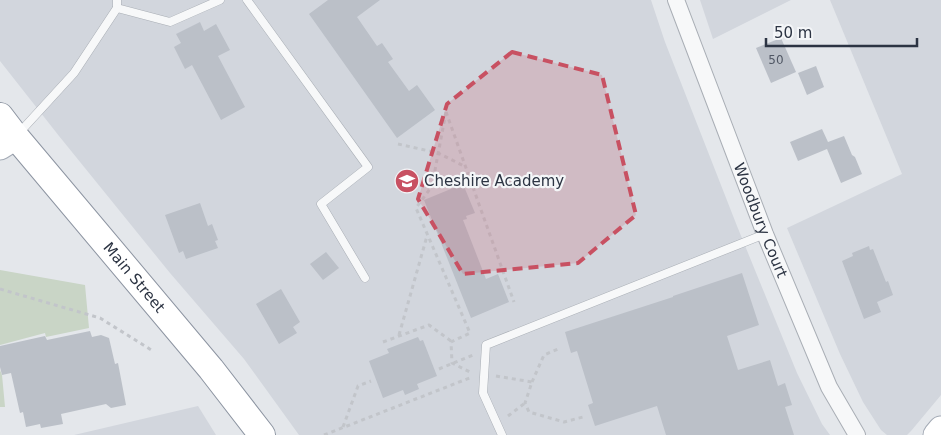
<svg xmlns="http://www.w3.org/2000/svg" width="941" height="435" viewBox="0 0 941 435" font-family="'DejaVu Sans',sans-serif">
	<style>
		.built { fill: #d2d6dd }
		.green { fill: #c9d5c6 }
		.building { fill: #bbc0c8 }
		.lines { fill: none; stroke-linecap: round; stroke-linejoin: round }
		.service-casing { stroke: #a9aeb5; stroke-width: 9 }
		.minor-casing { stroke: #a9aeb5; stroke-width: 18 }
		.primary-casing { stroke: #a4abb6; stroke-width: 27 }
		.trunk-casing { stroke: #8c94a1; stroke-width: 28 }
		.path { stroke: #c2c5ca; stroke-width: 3; stroke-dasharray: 4 4; stroke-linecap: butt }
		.service { stroke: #f7f8f9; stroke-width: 8 }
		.minor { stroke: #f7f8f9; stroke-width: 16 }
		.primary { stroke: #fff; stroke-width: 25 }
		.trunk { stroke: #fff; stroke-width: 26 }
		.marked { fill: #c85162; fill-opacity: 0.2; stroke: #c85162; stroke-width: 4; stroke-dasharray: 10 6; stroke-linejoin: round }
		.labels { text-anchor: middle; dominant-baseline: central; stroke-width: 4.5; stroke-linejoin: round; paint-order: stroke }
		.number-label { font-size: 12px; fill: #505764 }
		.poi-label { font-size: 15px; fill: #2c3443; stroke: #f4f6f8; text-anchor: start }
		.street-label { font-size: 15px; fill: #2c3443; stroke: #f4f6f8 }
	</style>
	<rect width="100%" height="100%" fill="#e4e7eb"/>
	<g class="built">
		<polygon points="0,0 651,0 665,42 737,226 797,373 822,424 830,435 299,435 244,359 170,273 59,136 0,61"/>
		<polygon points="700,0 791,0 713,39"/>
		<polygon points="830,0 941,0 941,395 911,431 907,435 887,435 881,430 863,402 840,354 787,228 902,174"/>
		<polygon points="198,406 216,435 74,435"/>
	</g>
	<g class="green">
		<polygon points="0,270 85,285 89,328 46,337 45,333 0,345"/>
		<polygon points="0,370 2,375 5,407 0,407"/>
	</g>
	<g class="building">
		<polygon points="328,0 380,0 357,17 377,46 382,43 393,59 388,62 409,91 417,85 435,110 397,138 309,14"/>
		<polygon points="200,22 204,31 216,24 230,50 218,56 245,107 221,120 192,65 185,69 174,47 181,43 176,34"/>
		<polygon points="781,38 796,72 771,83 756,48"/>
		<polygon points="816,66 824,87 807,95 798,73"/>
		<polygon points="822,129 828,142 844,136 852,155 855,157 862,174 841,183 827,149 798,161 790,142"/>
		<polygon points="463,184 475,213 466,216 467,219 463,220 486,279 498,274 509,302 471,318 424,200"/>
		<polygon points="200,203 208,226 212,224 218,240 215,241 218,248 186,259 183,251 179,253 165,215"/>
		<polygon points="869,246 870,250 873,249 886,282 888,281 893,295 877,302 881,312 864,319 842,261 853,256 852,253"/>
		<polygon points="326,252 339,268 323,280 310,264"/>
		<polygon points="742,273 759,325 727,336 738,370 770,360 778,386 785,383 792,405 785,407 794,435 666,435 657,406 595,426 588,405 593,403 577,351 571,353 565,332 673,297 673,296"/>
		<polygon points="281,289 300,322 293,327 297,333 279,344 256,304"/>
		<polygon points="90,331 92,337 101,335 109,338 115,364 118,363 126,405 111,408 106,404 61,414 63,424 41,428 40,424 26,427 23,412 20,413 11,373 2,375 0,367 0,346 45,336 47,340"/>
		<polygon points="418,337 420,341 423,340 437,376 417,384 419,389 405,395 403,390 383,398 369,361 389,353 387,349"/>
	</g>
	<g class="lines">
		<g class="service-casing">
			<g id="service">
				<polyline points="247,0 368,167 321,204 365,278"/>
				<polyline points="117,8 170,22 220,0"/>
				<polyline points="19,133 74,73 117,8 117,0"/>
				<polyline points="502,435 483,393 486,345 765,234"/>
			</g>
		</g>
		<g class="minor-casing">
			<g id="minor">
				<path id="s1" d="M676 0 765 234 829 387 857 435"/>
			</g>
		</g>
		<g class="primary-casing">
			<g id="primary">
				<polyline points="0,147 16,137"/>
				<polyline points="936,435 941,429"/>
			</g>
		</g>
		<g class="trunk-casing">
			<g id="trunk">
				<path id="s2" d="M0 116 16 137 211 369 262 435"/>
			</g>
		</g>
		<g class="path">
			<polyline points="446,112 432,186 416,208 470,333 451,342 452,363 472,373"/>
			<polyline points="446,112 514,302"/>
			<polyline points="398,144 438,153 466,167"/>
			<polyline points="0,289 100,318 153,351"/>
			<polyline points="399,335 427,236"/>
			<polyline points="383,342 429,325 451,341"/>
			<polyline points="439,369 473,355"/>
			<polyline points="496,376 532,382 525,403 529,412 564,422 583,417"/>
			<polyline points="532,382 544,355 558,349"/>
			<polyline points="508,416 525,403"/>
			<polyline points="343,427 358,386 371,381"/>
			<polyline points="324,435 472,377"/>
		</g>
		<use href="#service" class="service"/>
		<use href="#minor" class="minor"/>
		<use href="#primary" class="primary"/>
		<use href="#trunk" class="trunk"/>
	</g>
	<path class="marked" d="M512 52 602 75 636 215 578 263 463 274 418 199 447 104Z"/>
	<defs>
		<g id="school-disc" transform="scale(1.25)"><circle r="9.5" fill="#c85162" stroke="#f4f6f8"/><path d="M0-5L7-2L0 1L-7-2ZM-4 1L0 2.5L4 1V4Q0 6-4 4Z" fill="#fff"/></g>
	</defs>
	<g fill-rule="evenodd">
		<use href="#school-disc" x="407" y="181"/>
	</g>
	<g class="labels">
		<g class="number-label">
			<text x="776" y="60">50</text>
		</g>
		<g class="poi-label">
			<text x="424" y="181">Cheshire Academy</text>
		</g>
		<g class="street-label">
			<text stroke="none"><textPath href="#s1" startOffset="236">Woodbury Court</textPath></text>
			<text stroke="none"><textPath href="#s2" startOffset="210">Main Street</textPath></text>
		</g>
	</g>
	<path d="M766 38v8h151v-8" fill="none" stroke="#2c3443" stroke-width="2.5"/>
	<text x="774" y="38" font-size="15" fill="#2c3443" stroke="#f4f6f8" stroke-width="4" paint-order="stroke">50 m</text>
</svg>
